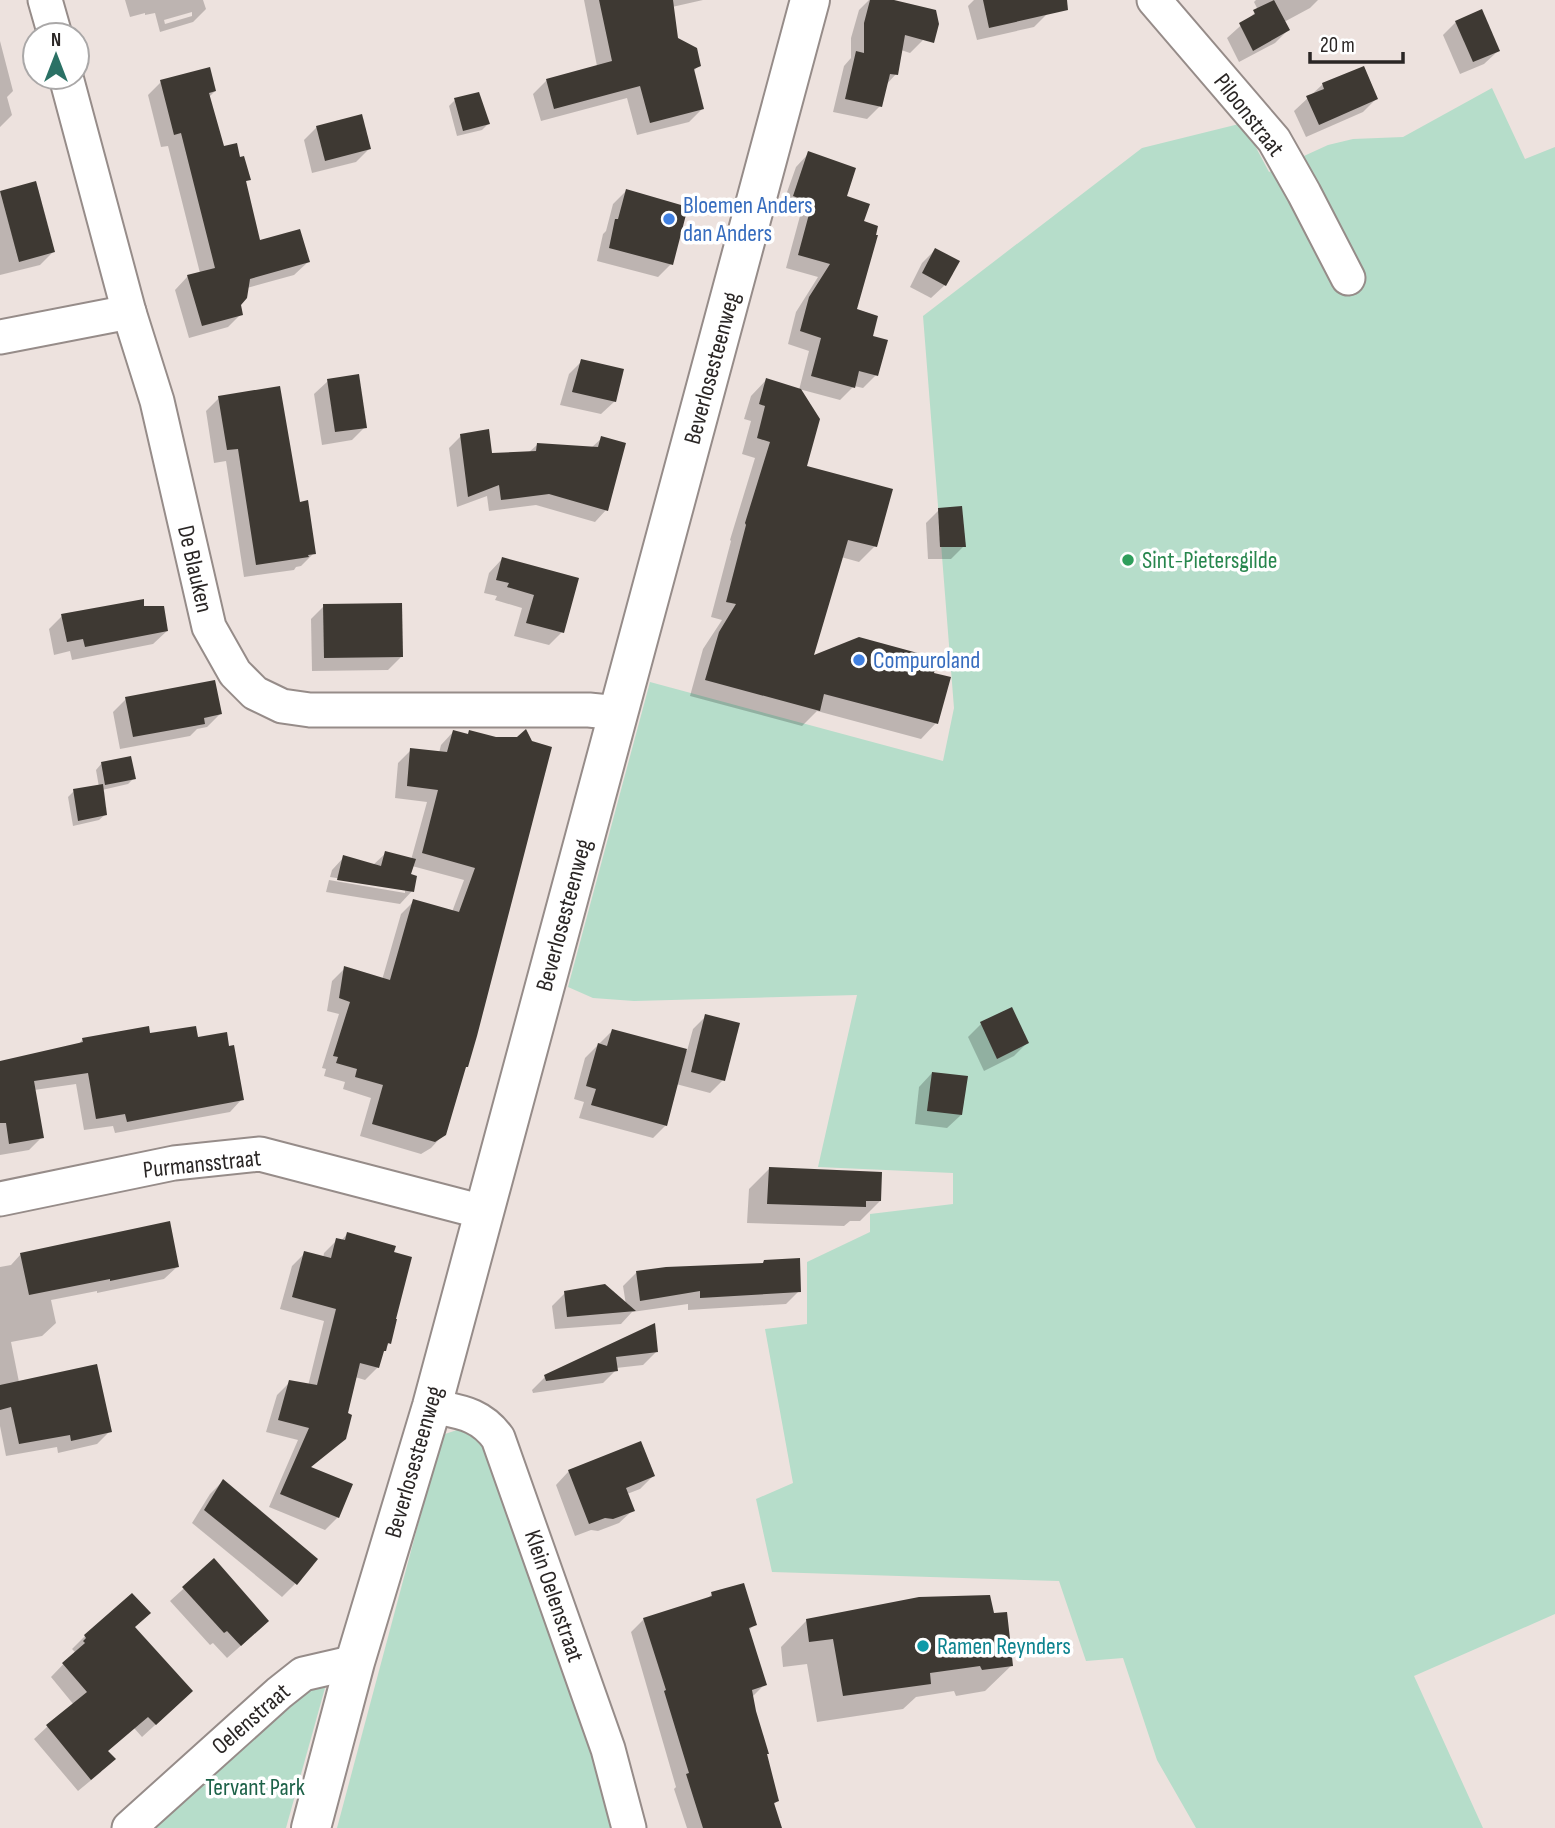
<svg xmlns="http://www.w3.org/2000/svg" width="1555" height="1828" viewBox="0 0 1555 1828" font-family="'Sofia Sans Condensed',sans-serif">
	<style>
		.green { fill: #b6ddca }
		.shadow { fill: #0003; fill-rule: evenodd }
		.building { fill: #3e3933 }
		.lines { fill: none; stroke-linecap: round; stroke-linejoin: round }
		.minor-casing { stroke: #968c89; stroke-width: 37 }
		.tertiary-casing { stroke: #968c89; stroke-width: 42 }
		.minor { stroke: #fff; stroke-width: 33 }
		.tertiary { stroke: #fff; stroke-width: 38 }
		.shop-dot { fill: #3f7fe0; stroke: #fff; stroke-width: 2.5 }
		.leisure-dot { fill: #2e9e5b; stroke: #fff; stroke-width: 2.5 }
		.culture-dot { fill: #0f9aa8; stroke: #fff; stroke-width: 2.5 }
		.labels { text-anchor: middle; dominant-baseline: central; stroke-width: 7; stroke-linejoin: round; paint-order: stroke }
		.street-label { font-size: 24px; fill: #2a2625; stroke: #fff }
		.shop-label { font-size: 24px; fill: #366cbe; stroke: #fff; text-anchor: start }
		.leisure-label { font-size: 24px; fill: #27864d; stroke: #fff; text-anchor: start }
		.culture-label { font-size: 24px; fill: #0d838f; stroke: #fff; text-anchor: start }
		.park-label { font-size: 24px; fill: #1d6248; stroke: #fff }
	</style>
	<rect width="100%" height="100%" fill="#ede2de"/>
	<g class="green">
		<polygon points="1492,88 1525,159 1555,147 1555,1614 1414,1676 1483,1828 1196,1828 1157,1760 1123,1658 1086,1661 1059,1581 772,1572 756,1499 793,1483 765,1329 807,1324 807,1262 870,1232 870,1214 953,1204 953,1173 818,1167 857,995 634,1001 593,998 568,987 650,682 943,761 954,708 923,316 1142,148 1243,123 1269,172 1328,145 1353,139 1403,137"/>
		<polygon points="460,1429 477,1433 492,1450 583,1713 611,1828 337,1828 442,1435"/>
		<polygon points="311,1682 319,1682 325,1688 286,1828 148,1828"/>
	</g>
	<g class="shadow">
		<path d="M125 0H203L206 9 193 22 160 32 155 13 145 15V13L130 17ZM192 12V16L165 24 164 20Z"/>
		<polygon points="584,0 703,0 672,7 677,39 699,65 693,72 702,109 689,122 637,135 627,98 541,121 533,94 547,80 597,66"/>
		<polygon points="869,0 887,0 923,40 910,53 901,50 896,74 885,86 880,106 867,119 833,112 844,66 851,58 851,38 859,10"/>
		<polygon points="974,0 1053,0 1047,14 1034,27 977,40 968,6"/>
		<polygon points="1256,0 1318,0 1310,8 1284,22 1288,30 1275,43 1239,62 1227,38 1258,10 1254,2"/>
		<polygon points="1456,22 1498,51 1484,64 1460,74 1443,35"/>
		<polygon points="0,41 13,91 7,97 12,115 0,127"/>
		<polygon points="161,82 215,91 209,97 223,149 239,159 249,179 244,183 259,243 308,262 294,275 247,288 239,305 241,314 228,327 189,338 175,290 188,276 200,273 168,146 161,147 148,95"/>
		<polygon points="1323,84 1376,99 1363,112 1306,137 1294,111"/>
		<polygon points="455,100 488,124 482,130 457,136 449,106"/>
		<polygon points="317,127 369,149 356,162 312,173 304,140"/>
		<polygon points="809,153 845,197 862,222 855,311 871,337 876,375 863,388 854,386 840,400 799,389 805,467 875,546 859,562 841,557 811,658 932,674 936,723 921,739 817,711 802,726 690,696 703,649 722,620 711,617 731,541 730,540 755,458 742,454 751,421 744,419 751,396 766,380 799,390 809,351 788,344 796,312 818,277 786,268 800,216 781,209 796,167"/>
		<polygon points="35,183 53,252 40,265 0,275 0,192"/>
		<polygon points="626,191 671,264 658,277 597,261 603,234 606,231 613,204"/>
		<polygon points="935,250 945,285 931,298 910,287 922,263"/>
		<polygon points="582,361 615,401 601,414 560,405 569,374"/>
		<polygon points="328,381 365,427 352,440 322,445 314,394"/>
		<polygon points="219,398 298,504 314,553 301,566 296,567 294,570 244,577 226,461 214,463 206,411"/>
		<polygon points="461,436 490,455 528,453 537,445 591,448 602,438 606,510 595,522 536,505 489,511 487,496 457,507 449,448"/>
		<polygon points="939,510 964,546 951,559 928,559 926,523"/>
		<polygon points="502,559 577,579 562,632 549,645 514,636 522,608 495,600 497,596 484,593 489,573"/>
		<polygon points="324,606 401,657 388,670 312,671 311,619"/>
		<polygon points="143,608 167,631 153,644 72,660 70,651 54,655 49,629 62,616"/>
		<polygon points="126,699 220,714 207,727 197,729 190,736 120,749 113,712"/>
		<polygon points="453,732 495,739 444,1134 431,1148 421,1154 360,1136 371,1098 343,1089 345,1082 324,1076 326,1069 322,1068 339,1014 327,1011 332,981 345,968 382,980 401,914 414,901 452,912 464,880 412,866 409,875 412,891 400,904 326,892 329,880 405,893 405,889 330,877 332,870 344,857 373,865 386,853 411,860 427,802 395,798 398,763 411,750 439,753 441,745"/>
		<polygon points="102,763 134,778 128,784 102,790 106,814 99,820 73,826 68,797 74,791 99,787 96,770"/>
		<polygon points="1011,1009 1027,1043 1014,1056 984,1071 968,1037 981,1024"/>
		<polygon points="706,1016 723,1080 710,1093 676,1084 666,1125 653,1138 579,1118 584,1102 574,1099 585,1058 612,1031 687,1051 693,1029"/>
		<polygon points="149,1035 196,1039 242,1099 230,1112 115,1133 113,1126 84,1130 76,1084 34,1090 42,1137 29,1150 0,1155 0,1063 77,1046 83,1039"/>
		<polygon points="932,1073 961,1115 947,1128 915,1124 919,1087"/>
		<polygon points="769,1169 880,1201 860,1221 850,1221 844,1226 747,1223 749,1189"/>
		<polygon points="347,1234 389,1343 381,1354 378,1367 365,1380 355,1377 346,1414 344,1438 310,1468 338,1517 325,1530 269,1507 298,1440 266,1432 277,1395 290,1382 308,1386 324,1321 280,1309 292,1266 305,1253 323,1258 324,1253 337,1240 341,1241"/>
		<polygon points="21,1254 178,1266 164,1279 97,1293 97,1291 51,1300 56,1323 42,1336 11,1342 19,1382 110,1431 97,1444 58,1453 57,1447 6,1456 0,1426 0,1267 11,1265"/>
		<polygon points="636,1273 799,1291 786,1304 688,1310 688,1304 632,1312 621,1324 555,1329 552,1306 565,1293 626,1305 623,1286"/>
		<polygon points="654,1325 656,1352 643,1365 616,1368 616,1370 603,1383 533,1393 532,1390 545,1377"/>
		<polygon points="569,1471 653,1476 640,1489 627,1494 633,1510 619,1523 598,1531 591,1530 575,1536 556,1485"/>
		<polygon points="223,1481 295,1584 282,1597 192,1523 210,1494"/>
		<polygon points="214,1561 254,1634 227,1658 213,1643 210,1645 170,1601"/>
		<polygon points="712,1594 755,1624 748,1631 765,1684 752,1697 777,1801 773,1805 780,1828 687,1828 674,1789 676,1787 631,1632 644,1619 706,1600"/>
		<polygon points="993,1615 1012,1665 985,1691 956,1696 954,1691 916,1697 903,1709 817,1722 807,1664 783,1667 781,1647 807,1620"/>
		<polygon points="134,1628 178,1704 142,1737 134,1728 107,1751 101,1772 78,1791 34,1739 47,1727 74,1705 51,1677 75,1652 72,1649 85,1636"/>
	</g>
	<g class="building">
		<polygon points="599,0 673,0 678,38 697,48 701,66 694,69 704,109 650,123 640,86 554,109 546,79 612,61"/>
		<polygon points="870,0 894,0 936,10 939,24 934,43 905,35 898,75 890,74 882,107 845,99 856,51 864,53 864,23"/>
		<polygon points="983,0 1067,0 1068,10 989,28"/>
		<polygon points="1274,0 1290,30 1253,51 1239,23 1255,14 1253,10"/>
		<polygon points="1482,9 1500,51 1473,62 1455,21"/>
		<polygon points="1364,66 1378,99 1319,125 1306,96 1324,89 1322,83"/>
		<polygon points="210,67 216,91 209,93 224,146 237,143 240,157 244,156 251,180 246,181 260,240 300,229 310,262 250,279 247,298 241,305 243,315 202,326 187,275 215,268 181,133 174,135 160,80"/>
		<polygon points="479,92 490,124 463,131 454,98"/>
		<polygon points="362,114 371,149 325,161 316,126"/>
		<polygon points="808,151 856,168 847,196 870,204 864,221 878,226 876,235 878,235 857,309 878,316 873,336 888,340 878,376 859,371 855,388 811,376 821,338 800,331 809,297 830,264 798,255 812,203 793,196"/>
		<polygon points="36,181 55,252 19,262 0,191"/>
		<polygon points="626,189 688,207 673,265 609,248 615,219 618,219"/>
		<polygon points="935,248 960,261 946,286 922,273"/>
		<polygon points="581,359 624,369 616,402 572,392"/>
		<polygon points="359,374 367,428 335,432 327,379"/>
		<polygon points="766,378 801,389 820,419 807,466 893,489 877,547 848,540 814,655 859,637 925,655 929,661 936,664 934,673 951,677 938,724 824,694 820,711 705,680 719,632 736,604 726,602 746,525 745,523 770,442 757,438 765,406 759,404"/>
		<polygon points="280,386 300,502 308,500 316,554 308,555 309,557 256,565 238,449 227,450 218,396"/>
		<polygon points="489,429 492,453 536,451 537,443 598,447 601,436 626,443 608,511 549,494 501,500 499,485 468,497 460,434"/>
		<polygon points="962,506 966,547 940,547 938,508"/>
		<polygon points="502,557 579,578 564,633 526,623 534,595 507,587 509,583 496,580"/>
		<polygon points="144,599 144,606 164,606 168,631 85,647 83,639 67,642 61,614"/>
		<polygon points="402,603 403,657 324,658 323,604"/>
		<polygon points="215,680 222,714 204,718 205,724 133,737 125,697"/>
		<polygon points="526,729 532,741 552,747 477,1036 468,1067 466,1067 446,1135 435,1142 372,1124 383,1085 355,1077 357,1069 336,1063 338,1057 333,1056 350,1002 339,998 344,966 390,980 413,899 459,912 475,868 422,853 438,790 407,786 410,748 447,752 453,730 468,734 469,730 496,737 517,737"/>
		<polygon points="131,756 136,779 105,785 101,762"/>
		<polygon points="103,784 107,815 78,821 73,789"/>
		<polygon points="385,851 416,859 411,874 417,876 414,892 337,880 343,855 381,866"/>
		<polygon points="1012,1007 1029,1043 997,1059 980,1022"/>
		<polygon points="705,1014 740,1023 725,1081 691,1072"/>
		<polygon points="149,1026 150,1033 196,1026 198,1037 227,1032 229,1046 234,1045 244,1100 127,1122 125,1114 96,1119 88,1073 34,1081 44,1138 9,1144 6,1123 0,1123 0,1061 83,1042 82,1038"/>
		<polygon points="612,1029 687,1049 667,1126 591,1105 596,1089 586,1086 598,1043 607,1046"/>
		<polygon points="932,1072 968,1076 962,1115 927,1111"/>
		<polygon points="769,1167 882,1172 881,1201 866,1201 866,1207 767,1204"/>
		<polygon points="170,1221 179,1267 110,1281 110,1279 29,1295 20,1253"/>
		<polygon points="347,1232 396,1246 394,1252 412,1257 396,1319 397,1319 391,1344 388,1343 386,1351 384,1351 379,1368 360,1363 348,1413 352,1415 346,1439 311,1467 353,1484 339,1518 280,1494 309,1428 278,1420 289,1380 317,1385 336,1309 292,1297 304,1251 331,1258 336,1238 345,1240"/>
		<polygon points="800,1258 801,1292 700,1298 700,1291 640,1301 636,1271 666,1267 763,1263 764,1260"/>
		<polygon points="605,1284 636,1311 567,1317 564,1291"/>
		<polygon points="655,1323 658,1352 616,1357 618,1371 546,1381 544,1375"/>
		<polygon points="97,1364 112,1432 71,1441 70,1435 19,1444 11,1407 0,1410 0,1385"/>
		<polygon points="641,1441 655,1476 626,1488 635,1511 613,1519 605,1518 589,1524 568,1470"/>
		<polygon points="223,1479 318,1559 297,1585 204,1510"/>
		<polygon points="214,1558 269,1621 241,1646 227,1631 224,1633 182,1587"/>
		<polygon points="744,1583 757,1625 749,1628 767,1685 752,1690 756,1711 769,1754 767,1754 779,1801 774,1803 782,1828 703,1828 686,1774 689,1773 664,1691 666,1690 643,1618 712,1596 711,1592"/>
		<polygon points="132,1593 151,1613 135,1627 193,1691 156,1725 148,1717 108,1751 116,1759 91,1780 46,1725 87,1692 62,1663 85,1643 83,1641 86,1638 84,1635"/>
		<polygon points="990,1595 994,1613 1007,1612 1013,1666 982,1670 980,1666 930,1673 931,1684 843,1696 833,1639 809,1642 806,1619 919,1597"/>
	</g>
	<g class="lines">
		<g class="minor-casing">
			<g id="minor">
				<polyline points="45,0 55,35"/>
				<polyline points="1154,0 1274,140 1304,193 1348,278"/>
				<polyline points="66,77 129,312 157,401 209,627 235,673 255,693 282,706 310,710 589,710 619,713"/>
				<polyline points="0,337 129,312"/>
				<polyline points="0,1199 174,1163 260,1154 483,1212"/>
				<path d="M432 1406C459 1412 480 1413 498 1438L608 1749 629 1828"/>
				<polyline points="129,1828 279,1693 303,1674 355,1662"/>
			</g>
		</g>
		<g class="tertiary-casing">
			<polyline id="tertiary" points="311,1828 355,1662 432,1406 810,0"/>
		</g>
		<use href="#minor" class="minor"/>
		<use href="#tertiary" class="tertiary"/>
	</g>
	<g class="shop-dot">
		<circle cx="669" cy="219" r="7"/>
		<circle cx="859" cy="660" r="7"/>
	</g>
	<circle class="leisure-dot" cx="1128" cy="560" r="7"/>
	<circle class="culture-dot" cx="923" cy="1646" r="7"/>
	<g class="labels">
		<g class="street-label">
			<text transform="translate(1249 115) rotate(52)">Piloonstraat</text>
			<text transform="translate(712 368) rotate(-75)">Beverlosesteenweg</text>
			<text transform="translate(195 569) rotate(77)">De Blauken</text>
			<text transform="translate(564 915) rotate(-75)">Beverlosesteenweg</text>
			<text transform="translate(202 1164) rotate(-6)">Purmansstraat</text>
			<text transform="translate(414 1462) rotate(-74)">Beverlosesteenweg</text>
			<text transform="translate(554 1596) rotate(71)">Klein Oelenstraat</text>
			<text transform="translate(251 1719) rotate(-41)">Oelenstraat</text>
		</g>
		<g class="shop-label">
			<text x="683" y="205">Bloemen Anders<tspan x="683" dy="28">dan Anders</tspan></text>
			<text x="873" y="660">Compuroland</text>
		</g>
		<g class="leisure-label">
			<text x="1142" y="560">Sint-Pietersgilde</text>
		</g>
		<g class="culture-label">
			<text x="937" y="1646">Ramen Reynders</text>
		</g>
		<g class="park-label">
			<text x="255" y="1787">Tervant Park</text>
		</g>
	</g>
	<g transform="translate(56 56)"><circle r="33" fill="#ffffff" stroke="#aaa8a8" stroke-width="2"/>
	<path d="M0-5L12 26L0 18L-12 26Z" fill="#2b7165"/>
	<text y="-10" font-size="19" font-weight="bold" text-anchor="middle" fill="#2a2625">N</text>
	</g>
	<path d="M1310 52v10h93v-10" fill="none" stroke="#2a2625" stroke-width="3.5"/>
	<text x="1320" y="52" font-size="21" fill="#2a2625" stroke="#ffffff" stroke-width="5" paint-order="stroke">20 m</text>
</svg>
